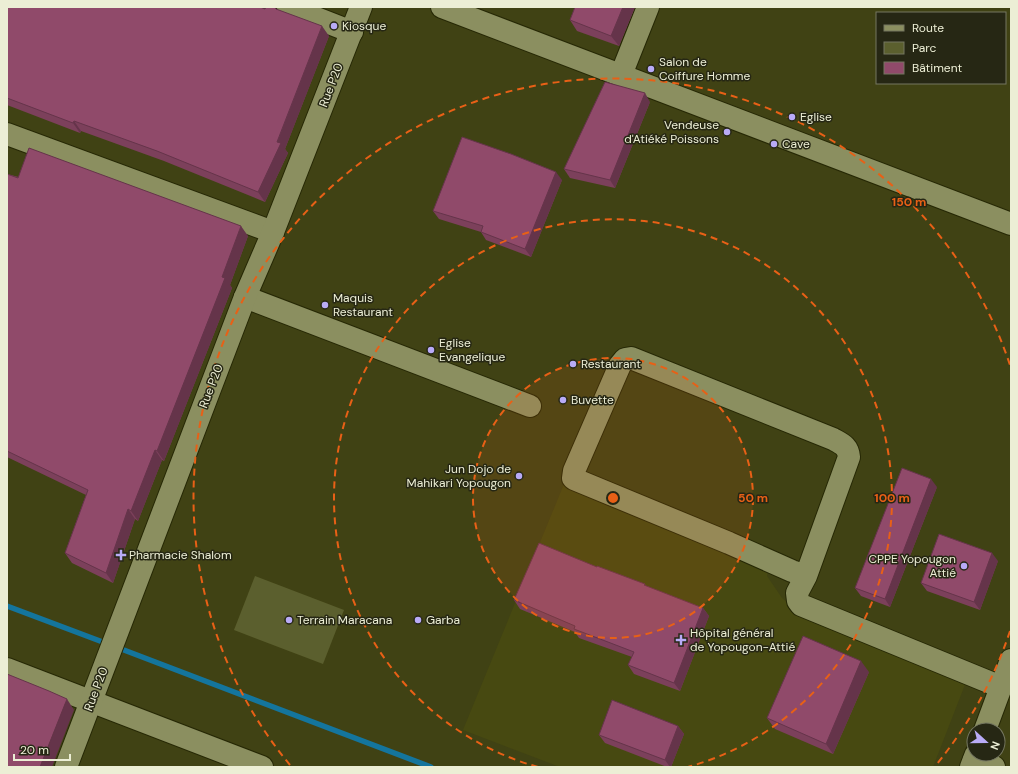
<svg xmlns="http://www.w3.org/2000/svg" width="1018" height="774" viewBox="0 0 1018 774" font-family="'DM Sans',sans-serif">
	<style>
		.built { fill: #474911 }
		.green { fill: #5b5f2e }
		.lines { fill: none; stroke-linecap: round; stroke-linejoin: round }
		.stream { stroke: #14759d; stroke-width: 5.5 }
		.minor-casing { stroke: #262805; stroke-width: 24 }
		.tertiary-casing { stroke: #262805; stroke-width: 24 }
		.minor { stroke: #8b8f60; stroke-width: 22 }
		.tertiary { stroke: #8b8f60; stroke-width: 22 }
		.wall { fill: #7c405b }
		.shaded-wall { fill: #65344a }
		.building { fill: #904a6a; stroke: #65344a }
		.ring { fill: none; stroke: #e86016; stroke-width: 2; stroke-dasharray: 7 5 }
		.poi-dot { fill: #b9abf7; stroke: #262714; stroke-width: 1.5 }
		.labels { text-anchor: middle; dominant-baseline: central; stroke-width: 3; stroke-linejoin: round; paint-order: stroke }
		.poi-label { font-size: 12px; fill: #eceed5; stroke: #262714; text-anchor: start }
		.street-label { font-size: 12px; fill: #eceed5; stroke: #262714 }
		.centre { fill: #e86016; stroke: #262714; stroke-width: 2 }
		.ring-label { font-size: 12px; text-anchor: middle; font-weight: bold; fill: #e86016; stroke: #262714; stroke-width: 3; stroke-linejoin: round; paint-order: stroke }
	</style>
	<rect width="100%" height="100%" fill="#404214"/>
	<polygon class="built" points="566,479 771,551 767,576 782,598 801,615 966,682 933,767 560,767 463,730"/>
	<polygon class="green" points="255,576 344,610 323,664 234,630"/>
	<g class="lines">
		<g class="stream">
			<polyline points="7,606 108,644"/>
			<polyline points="116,647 431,767"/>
		</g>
		<g class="minor-casing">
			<g id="minor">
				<polyline points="288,7 352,32"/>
				<polyline points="442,7 1011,224"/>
				<polyline points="621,75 648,7"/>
				<polyline points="7,134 273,232"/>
				<polyline points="245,297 530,406"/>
				<path d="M806 576 792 571 729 543 574 479 573 478 574 471 620 365 625 359 631 358 833 439C842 444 848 446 849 457L806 576 797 593 798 601 801 605 1001 687"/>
				<polyline points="7,669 262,767"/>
				<polyline points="974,760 994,767"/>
			</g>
		</g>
		<g class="tertiary-casing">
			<g id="tertiary">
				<polyline points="985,730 1011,660"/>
				<polyline points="66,767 245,297 273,232 361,7"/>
				<polyline points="971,767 976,754"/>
			</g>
		</g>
		<use href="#minor" class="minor"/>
		<use href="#tertiary" class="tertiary"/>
	</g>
	<g class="wall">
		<polygon points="7,7 265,9 276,9 329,36 285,149 288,153 265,202 164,161 81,131 80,133 7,105"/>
		<polygon points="575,7 635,7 619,46 577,31 570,20"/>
		<polygon points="650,102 615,188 570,178 564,169"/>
		<polygon points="7,174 248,236 230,285 232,288 164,461 162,460 138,521 135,519 113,583 72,563 65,553 86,495 7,457"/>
		<polygon points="562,180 531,257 486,240 481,232 439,219 433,211"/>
		<polygon points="937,487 890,607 861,596 855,588"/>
		<polygon points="998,561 980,610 927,591 921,583"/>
		<polygon points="597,567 645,584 646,586 703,608 709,616 680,691 634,674 628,665 632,657 579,638 575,632 520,609 514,600"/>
		<polygon points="869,672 833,754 775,729 767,718"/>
		<polygon points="678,726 684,734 671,767 667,767 605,743 599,735"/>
	</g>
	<g class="shaded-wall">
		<polygon points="623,7 635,7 619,46 611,36"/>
		<polygon points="322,26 329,36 285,149 288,153 265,202 258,192"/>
		<polygon points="645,93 650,102 615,188 610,180"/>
		<polygon points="74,121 81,131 80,133 73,123"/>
		<polygon points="556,172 562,180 531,257 525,249"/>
		<polygon points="241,226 248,236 230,285 232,288 164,461 157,451"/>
		<polygon points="155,450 162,460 138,521 131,511"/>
		<polygon points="931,479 937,487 890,607 885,599"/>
		<polygon points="128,509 135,519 113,583 106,573"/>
		<polygon points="992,553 998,561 980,610 974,602"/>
		<polygon points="703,608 709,616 680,691 674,683"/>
		<polygon points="861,661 869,672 833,754 826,744"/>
		<polygon points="67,699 74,710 52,767 40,767"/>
		<polygon points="678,726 684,734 671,767 670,767 665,760"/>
	</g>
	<g class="building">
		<polygon points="7,7 260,7 265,9 266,7 274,7 276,9 322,26 277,142 281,143 258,192 157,151 74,121 73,123 7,98"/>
		<polygon points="575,7 623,7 611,36 570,20"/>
		<polygon points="605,82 645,93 610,180 564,169"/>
		<polygon points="462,137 511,154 556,172 525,249 481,232 483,226 433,211"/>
		<polygon points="29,148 241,226 222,277 225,278 157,451 155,450 131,511 128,509 106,573 65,553 88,490 7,451 7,174 18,178"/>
		<polygon points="902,468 931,479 885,599 855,588"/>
		<polygon points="939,534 992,553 974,602 921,583"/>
		<polygon points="539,543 597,567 597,566 645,584 644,585 703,608 674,683 628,665 634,652 574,629 575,626 514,600"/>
		<polygon points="803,636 861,661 826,744 767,718"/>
		<polygon points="7,674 49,691 67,699 40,767 7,767"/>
		<polygon points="612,700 678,726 665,760 599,735"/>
	</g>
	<circle cx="613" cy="498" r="140" fill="#e86016" fill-opacity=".12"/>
	<g class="ring">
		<circle cx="613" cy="498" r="140"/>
		<path d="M538 767A279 279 0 1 1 688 767"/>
		<path d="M1010 631A419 419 0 0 1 936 765M290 765A419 419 0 1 1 1010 365"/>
	</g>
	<g class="poi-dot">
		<circle cx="334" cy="26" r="4"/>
		<circle cx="651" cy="69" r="4"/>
		<circle cx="792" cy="117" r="4"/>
		<circle cx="727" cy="132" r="4"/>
		<circle cx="774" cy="144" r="4"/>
		<circle cx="325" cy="305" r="4"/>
		<circle cx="431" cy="350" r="4"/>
		<circle cx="573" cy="364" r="4"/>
		<circle cx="563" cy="400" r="4"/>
		<circle cx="519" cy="476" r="4"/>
		<path d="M119 549h4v4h4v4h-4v4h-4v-4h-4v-4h4z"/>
		<circle cx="964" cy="566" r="4"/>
		<circle cx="289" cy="620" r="4"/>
		<circle cx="418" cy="620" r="4"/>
		<path d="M679 634h4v4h4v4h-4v4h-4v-4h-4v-4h4z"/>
	</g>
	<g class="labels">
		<g class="poi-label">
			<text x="342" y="26">Kiosque</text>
			<text x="659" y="62">Salon de<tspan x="659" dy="14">Coiffure Homme</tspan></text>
			<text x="800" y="117">Eglise</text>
			<text x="719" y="125" text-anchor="end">Vendeuse<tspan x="719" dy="14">d'Atiéké Poissons</tspan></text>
			<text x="782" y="144">Cave</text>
			<text x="333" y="298">Maquis<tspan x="333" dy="14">Restaurant</tspan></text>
			<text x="439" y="343">Eglise<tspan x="439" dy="14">Evangelique</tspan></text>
			<text x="581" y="364">Restaurant</text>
			<text x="571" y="400">Buvette</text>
			<text x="511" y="469" text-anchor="end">Jun Dojo de<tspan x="511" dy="14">Mahikari Yopougon</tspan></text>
			<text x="129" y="555">Pharmacie Shalom</text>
			<text x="956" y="559" text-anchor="end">CPPE Yopougon<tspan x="956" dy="14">Attié</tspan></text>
			<text x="297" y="620">Terrain Maracana</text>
			<text x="426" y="620">Garba</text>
			<text x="690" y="633">Hôpital général<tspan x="690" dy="14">de Yopougon-Attié</tspan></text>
		</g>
		<g class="street-label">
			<text transform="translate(331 85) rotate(-69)">Rue P20</text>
			<text transform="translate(211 386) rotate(-69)">Rue P20</text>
			<text transform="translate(96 689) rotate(-69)">Rue P20</text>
		</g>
	</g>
	<circle cx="613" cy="498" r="6" class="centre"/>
	<g class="ring-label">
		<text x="909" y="206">150 m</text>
		<text x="753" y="502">50 m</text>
		<text x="892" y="502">100 m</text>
	</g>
	<rect width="1018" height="774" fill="none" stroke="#eceed5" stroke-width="16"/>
	<rect x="876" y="12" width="130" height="72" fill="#262714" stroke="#757761"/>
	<rect x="884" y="25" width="20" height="6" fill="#8b8f60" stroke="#757761"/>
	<text x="912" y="32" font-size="12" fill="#eceed5">Route</text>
	<rect x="884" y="42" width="20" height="12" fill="#5b5f2e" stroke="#757761"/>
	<text x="912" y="52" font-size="12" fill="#eceed5">Parc</text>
	<rect x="884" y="62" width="20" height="12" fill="#904a6a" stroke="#757761"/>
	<text x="912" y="72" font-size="12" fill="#eceed5">Bâtiment</text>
	<g transform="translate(986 742) rotate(111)"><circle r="19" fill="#262714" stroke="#757761"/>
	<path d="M0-3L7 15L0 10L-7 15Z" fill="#b9abf7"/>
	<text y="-6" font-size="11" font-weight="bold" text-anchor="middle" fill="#eceed5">N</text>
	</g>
	<path d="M14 754v6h56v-6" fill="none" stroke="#eceed5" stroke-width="2"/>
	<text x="20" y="754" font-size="12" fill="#eceed5" stroke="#262714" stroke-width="3" paint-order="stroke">20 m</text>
</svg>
